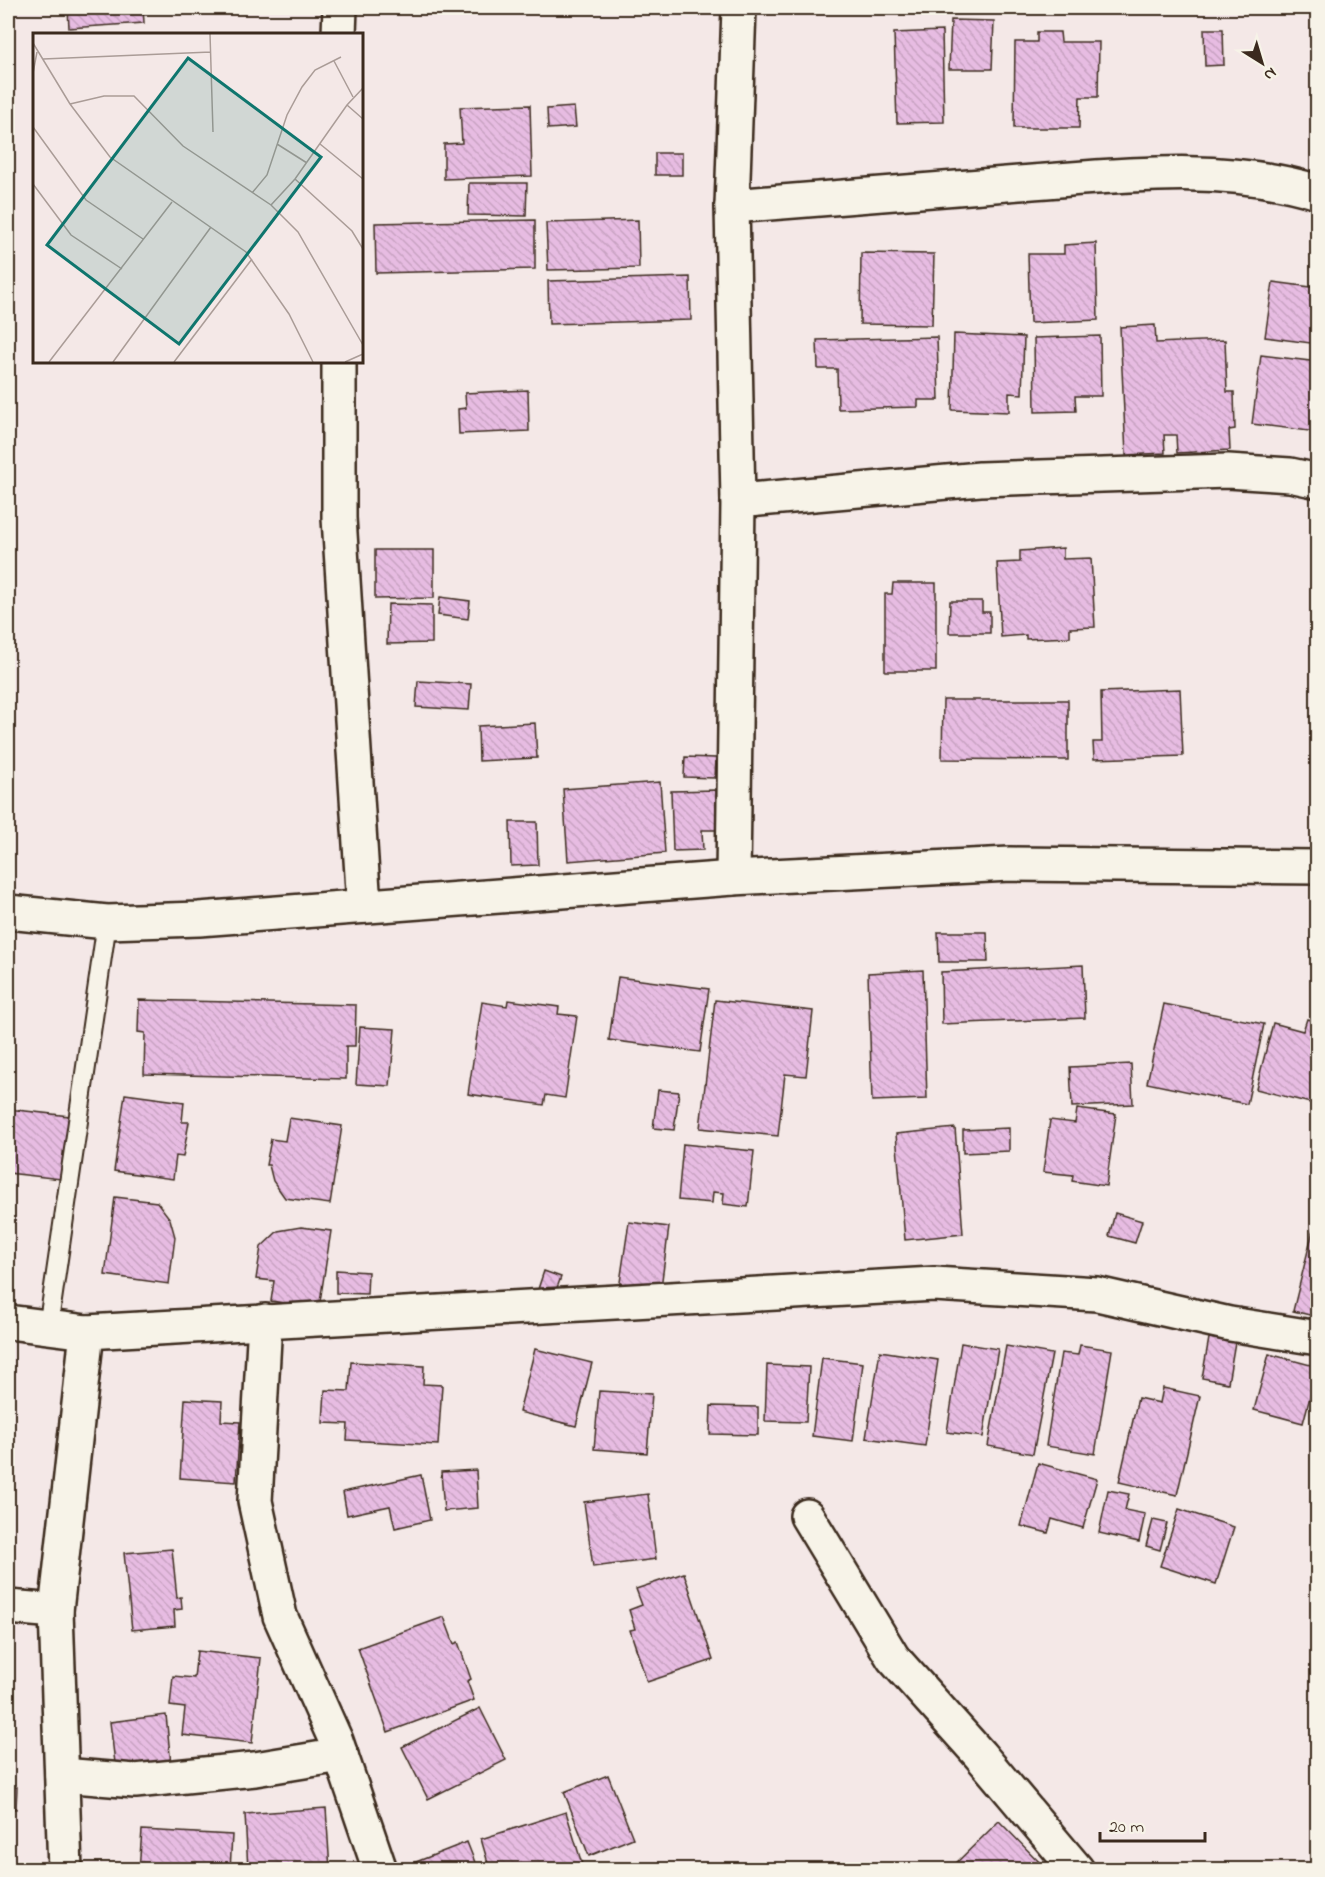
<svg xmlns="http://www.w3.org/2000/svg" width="1325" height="1877" viewBox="0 0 1325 1877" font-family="'Indie Flower',sans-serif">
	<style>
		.building { fill: url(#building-back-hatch); stroke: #3b2a1e; stroke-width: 1.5 }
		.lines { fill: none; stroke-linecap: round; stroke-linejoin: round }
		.lane-casing { stroke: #3b2a1e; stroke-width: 22 }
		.street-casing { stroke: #3b2a1e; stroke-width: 38 }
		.secondary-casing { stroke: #3b2a1e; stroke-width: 38 }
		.lane { stroke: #f7f3e8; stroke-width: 18 }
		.street { stroke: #f7f3e8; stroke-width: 33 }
		.secondary { stroke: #f7f3e8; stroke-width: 33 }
		.inset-road { fill: none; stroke: #aa9c97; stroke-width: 1.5 }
		.view { fill: #0f766e; fill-opacity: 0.15; stroke: #0f766e; stroke-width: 3 }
		.inset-edge { fill: none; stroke: #3b2a1e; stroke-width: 3 }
	</style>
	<defs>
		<pattern id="building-back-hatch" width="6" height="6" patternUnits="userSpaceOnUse" patternTransform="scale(1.5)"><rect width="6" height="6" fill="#e7bce2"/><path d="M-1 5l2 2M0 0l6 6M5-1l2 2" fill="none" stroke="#c7a2c1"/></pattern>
	</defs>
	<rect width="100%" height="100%" fill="#f4e8e7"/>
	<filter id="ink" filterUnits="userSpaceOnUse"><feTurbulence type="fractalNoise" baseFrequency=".0167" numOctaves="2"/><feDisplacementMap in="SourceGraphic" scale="12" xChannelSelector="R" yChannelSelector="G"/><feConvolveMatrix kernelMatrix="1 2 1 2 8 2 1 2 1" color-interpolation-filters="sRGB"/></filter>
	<g filter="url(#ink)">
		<g class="building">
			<polygon points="68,8 143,8 144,23 69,28"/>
			<polygon points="951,20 994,21 992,69 949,69"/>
			<polygon points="1204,29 1223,29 1224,65 1205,66"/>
			<polygon points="942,31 944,122 897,123 894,33"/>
			<polygon points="1037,32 1060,32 1061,42 1099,42 1098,97 1080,97 1079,128 1014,128 1015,42 1037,42"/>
			<polygon points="530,105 532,176 444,179 444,144 462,143 460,107"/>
			<polygon points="574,107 576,127 548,129 547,109"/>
			<rect x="655" y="153" width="27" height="22"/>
			<polygon points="469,183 527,183 526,216 468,215"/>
			<polygon points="535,220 535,269 376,273 375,223"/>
			<polygon points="638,220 639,268 548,270 546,223"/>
			<polygon points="1096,243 1098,320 1030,323 1028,254 1064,254 1064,245"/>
			<polygon points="861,253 934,254 932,325 860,324"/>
			<polygon points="690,277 691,320 549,324 548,281"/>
			<polygon points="1273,282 1318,288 1318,344 1265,337"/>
			<polygon points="1155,325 1156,343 1225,340 1227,392 1234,392 1235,429 1229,430 1230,450 1177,453 1176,435 1164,435 1165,453 1126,455 1120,327"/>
			<polygon points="954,334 1024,337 1022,394 1009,393 1009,412 952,410"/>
			<polygon points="1100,336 1101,396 1075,396 1076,411 1035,412 1034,338"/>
			<polygon points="937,337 939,400 918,400 918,407 838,409 837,369 818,369 817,340"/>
			<polygon points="1261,355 1318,362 1317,432 1252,424"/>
			<polygon points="528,390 529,431 459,434 458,409 466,408 465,393"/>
			<polygon points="1063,548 1063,559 1091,558 1095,627 1070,628 1070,637 1026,639 1026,635 1001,637 997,563 1020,562 1020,551"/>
			<polygon points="375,550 434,550 434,598 375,599"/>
			<polygon points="893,583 936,583 936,671 885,671 885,594 892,594"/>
			<polygon points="440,597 470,601 468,619 438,615"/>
			<polygon points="950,601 982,601 982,612 990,612 990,633 949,633"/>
			<polygon points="388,604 432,605 432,643 387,644"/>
			<polygon points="418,681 471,684 469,710 416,707"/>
			<polygon points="1180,689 1183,756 1094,759 1093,742 1102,742 1101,692"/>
			<polygon points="943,700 1068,700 1068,760 942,759"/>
			<polygon points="535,723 537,758 479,761 478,726"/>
			<polygon points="685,757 716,758 715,778 684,777"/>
			<polygon points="660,782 665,853 568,861 563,789"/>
			<polygon points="716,790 717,830 702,830 703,850 673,851 671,791"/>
			<polygon points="510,822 537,822 538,865 511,866"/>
			<polygon points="938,932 987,932 988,962 939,962"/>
			<polygon points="1083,965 1085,1018 942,1024 941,972"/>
			<polygon points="923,970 927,1099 872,1101 868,973"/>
			<polygon points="618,977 709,989 700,1052 609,1040"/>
			<polygon points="139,1000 356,1005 355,1046 346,1046 346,1079 144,1074 145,1033 138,1032"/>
			<polygon points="508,1000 559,1007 558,1014 577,1016 565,1098 546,1095 544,1105 468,1094 482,1002 507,1006"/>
			<polygon points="715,1000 813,1011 806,1076 785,1074 778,1136 700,1128"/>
			<polygon points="1164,1004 1264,1024 1247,1104 1147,1083"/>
			<polygon points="1307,1019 1318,1022 1318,1105 1256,1089 1273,1023 1303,1031"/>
			<polygon points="360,1027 395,1029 390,1086 356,1084"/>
			<polygon points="1131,1064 1133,1104 1072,1107 1070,1067"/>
			<polygon points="658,1090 679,1092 674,1130 653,1128"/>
			<polygon points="125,1094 184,1102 182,1122 189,1122 183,1157 176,1156 173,1179 114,1171"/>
			<polygon points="8,1109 69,1116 61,1179 8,1173"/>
			<polygon points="1077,1109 1116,1114 1106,1186 1072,1181 1073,1175 1043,1172 1050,1120 1075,1123"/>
			<polygon points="289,1118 342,1126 330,1204 285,1198 273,1181 269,1165 266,1165 271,1139 285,1141"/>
			<polygon points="955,1128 963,1234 905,1240 896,1134"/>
			<polygon points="1009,1128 1009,1151 963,1153 963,1130"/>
			<polygon points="683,1144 754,1151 748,1207 723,1204 724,1193 713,1192 712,1203 678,1200"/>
			<polygon points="115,1197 157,1202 170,1219 175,1237 169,1284 105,1275"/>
			<polygon points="1318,1210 1318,1317 1293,1311"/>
			<polygon points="1115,1213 1142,1221 1135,1243 1109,1236"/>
			<polygon points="629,1222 669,1227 660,1295 619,1289"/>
			<polygon points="301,1227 331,1231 319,1308 271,1301 274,1281 256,1279 261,1247 278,1231"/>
			<polygon points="336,1270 368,1272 367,1294 336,1293"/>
			<polygon points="544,1271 561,1277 554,1296 538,1289"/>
			<polygon points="1209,1338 1235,1342 1228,1383 1202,1378"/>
			<polygon points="961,1343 998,1349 983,1437 947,1432"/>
			<polygon points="1080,1345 1112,1350 1095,1454 1046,1446 1061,1353 1078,1355"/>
			<polygon points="1006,1346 1052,1354 1033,1454 988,1446"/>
			<polygon points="535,1349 592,1363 576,1426 519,1412"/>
			<polygon points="880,1351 938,1360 925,1446 866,1438"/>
			<polygon points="1269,1354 1318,1367 1303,1423 1254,1410"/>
			<polygon points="822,1358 863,1363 853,1441 812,1436"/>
			<polygon points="351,1362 424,1366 423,1384 442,1385 438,1445 347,1440 348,1424 323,1423 325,1390 349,1391"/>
			<polygon points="767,1365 809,1367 806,1422 765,1421"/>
			<polygon points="1163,1388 1200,1396 1177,1495 1119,1482 1138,1398 1160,1403"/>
			<polygon points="599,1391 652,1394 647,1453 594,1449"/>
			<polygon points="185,1399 222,1401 221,1421 240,1422 236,1482 180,1478"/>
			<polygon points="711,1406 758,1407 758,1435 710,1434"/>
			<polygon points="1038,1463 1097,1479 1083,1528 1052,1519 1048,1533 1021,1526"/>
			<polygon points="476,1470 478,1508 444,1511 441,1472"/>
			<polygon points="421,1475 430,1520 395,1528 390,1506 347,1515 343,1492"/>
			<polygon points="1108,1490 1129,1494 1125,1510 1145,1514 1139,1542 1099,1533"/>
			<polygon points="648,1494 656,1559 593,1567 584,1502"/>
			<polygon points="1179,1509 1234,1527 1216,1584 1160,1566"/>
			<polygon points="1153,1520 1167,1523 1160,1550 1146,1546"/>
			<polygon points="172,1549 177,1598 181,1597 182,1609 174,1610 175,1626 132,1630 124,1553"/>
			<polygon points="684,1573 713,1660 647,1682 630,1630 635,1629 629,1610 642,1605 636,1589"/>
			<polygon points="444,1617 454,1644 458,1642 471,1679 467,1681 474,1700 388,1732 358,1648"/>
			<polygon points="197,1651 261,1658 252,1743 182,1735 185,1708 170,1706 173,1676 194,1678"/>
			<polygon points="480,1708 506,1760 428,1799 402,1747"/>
			<polygon points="166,1715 171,1764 116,1771 110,1722"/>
			<polygon points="608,1775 633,1838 589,1856 564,1792"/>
			<polygon points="8,1787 17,1787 16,1809 8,1809 8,1819"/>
			<polygon points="326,1808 330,1870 248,1870 245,1814"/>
			<polygon points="566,1812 582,1864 564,1870 490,1870 481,1839"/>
			<polygon points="999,1821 1047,1870 949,1870"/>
			<polygon points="142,1830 232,1835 230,1870 139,1870"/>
			<polygon points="467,1842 478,1870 419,1870 416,1862"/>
		</g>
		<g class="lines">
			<g class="lane-casing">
				<polyline id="lane" points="48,1328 107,922"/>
			</g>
			<g class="street-casing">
				<g id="street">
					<polyline points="339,34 340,8"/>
					<path d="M732 206C828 198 923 191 1019 183 1118 176 1221 162 1318 192"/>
					<polyline points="339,362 339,518 364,906"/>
					<polyline points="738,501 980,479 1228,471 1290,475 1318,481"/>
					<polyline points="733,878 738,501 732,206 739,8"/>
					<polyline points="265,1321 255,1501 280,1616 336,1741 380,1870"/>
					<polyline points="8,1322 87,1332 934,1284 1097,1294 1230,1324 1318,1338"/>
					<polyline points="807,1516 893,1658 980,1755 1077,1870"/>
					<polyline points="8,1607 56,1611"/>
					<polyline points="62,1775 135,1781 255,1769 341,1755"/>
					<polyline points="65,1870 56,1611 87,1332"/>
				</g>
			</g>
			<g class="secondary-casing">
				<polyline id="secondary" points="8,912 107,922 199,919 733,878 1010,864 1318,867"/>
			</g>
			<use href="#lane" class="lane"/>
			<use href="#street" class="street"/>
			<use href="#secondary" class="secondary"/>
		</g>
	</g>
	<g transform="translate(33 33)">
		<rect width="330" height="330" fill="#f4e8e7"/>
		<path class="inset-road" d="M177 1 180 99M0 10 37 71 77 124 213 219 256 281 280 329M10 26 178 19M301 28 320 64M0 40 4 19M37 71 71 63H101L150 113 238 172 265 199 330 312M314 72 330 86M0 94 53 167 110 206M244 111 274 130M287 111 330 146M262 146 319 198 330 216M0 151 38 202 89 236M219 160 234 142 254 82 269 54 282 37 308 24M238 172 262 146 314 72 330 55M16 329 139 169M80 329 178 194M141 329 219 226M312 329 330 321"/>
		<path class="view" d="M155 25 288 124 146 311 14 212Z"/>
		<rect width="330" height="330" class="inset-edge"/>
	</g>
	<rect width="1325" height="1877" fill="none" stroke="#f7f3e8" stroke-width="30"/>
	<rect x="15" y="15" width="1295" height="1847" fill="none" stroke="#3b2a1e" stroke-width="2" filter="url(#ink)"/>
	<g transform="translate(1262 63) rotate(143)" stroke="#f7f3e8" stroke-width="4.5" paint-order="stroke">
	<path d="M0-4.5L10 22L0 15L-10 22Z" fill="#3b2a1e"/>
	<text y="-9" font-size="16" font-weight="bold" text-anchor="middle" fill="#3b2a1e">N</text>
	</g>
	<path d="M1100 1832v9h105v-9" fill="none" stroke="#3b2a1e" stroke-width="3"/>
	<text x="1109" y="1832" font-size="18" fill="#3b2a1e" stroke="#f7f3e8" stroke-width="4.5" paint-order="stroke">20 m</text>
</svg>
